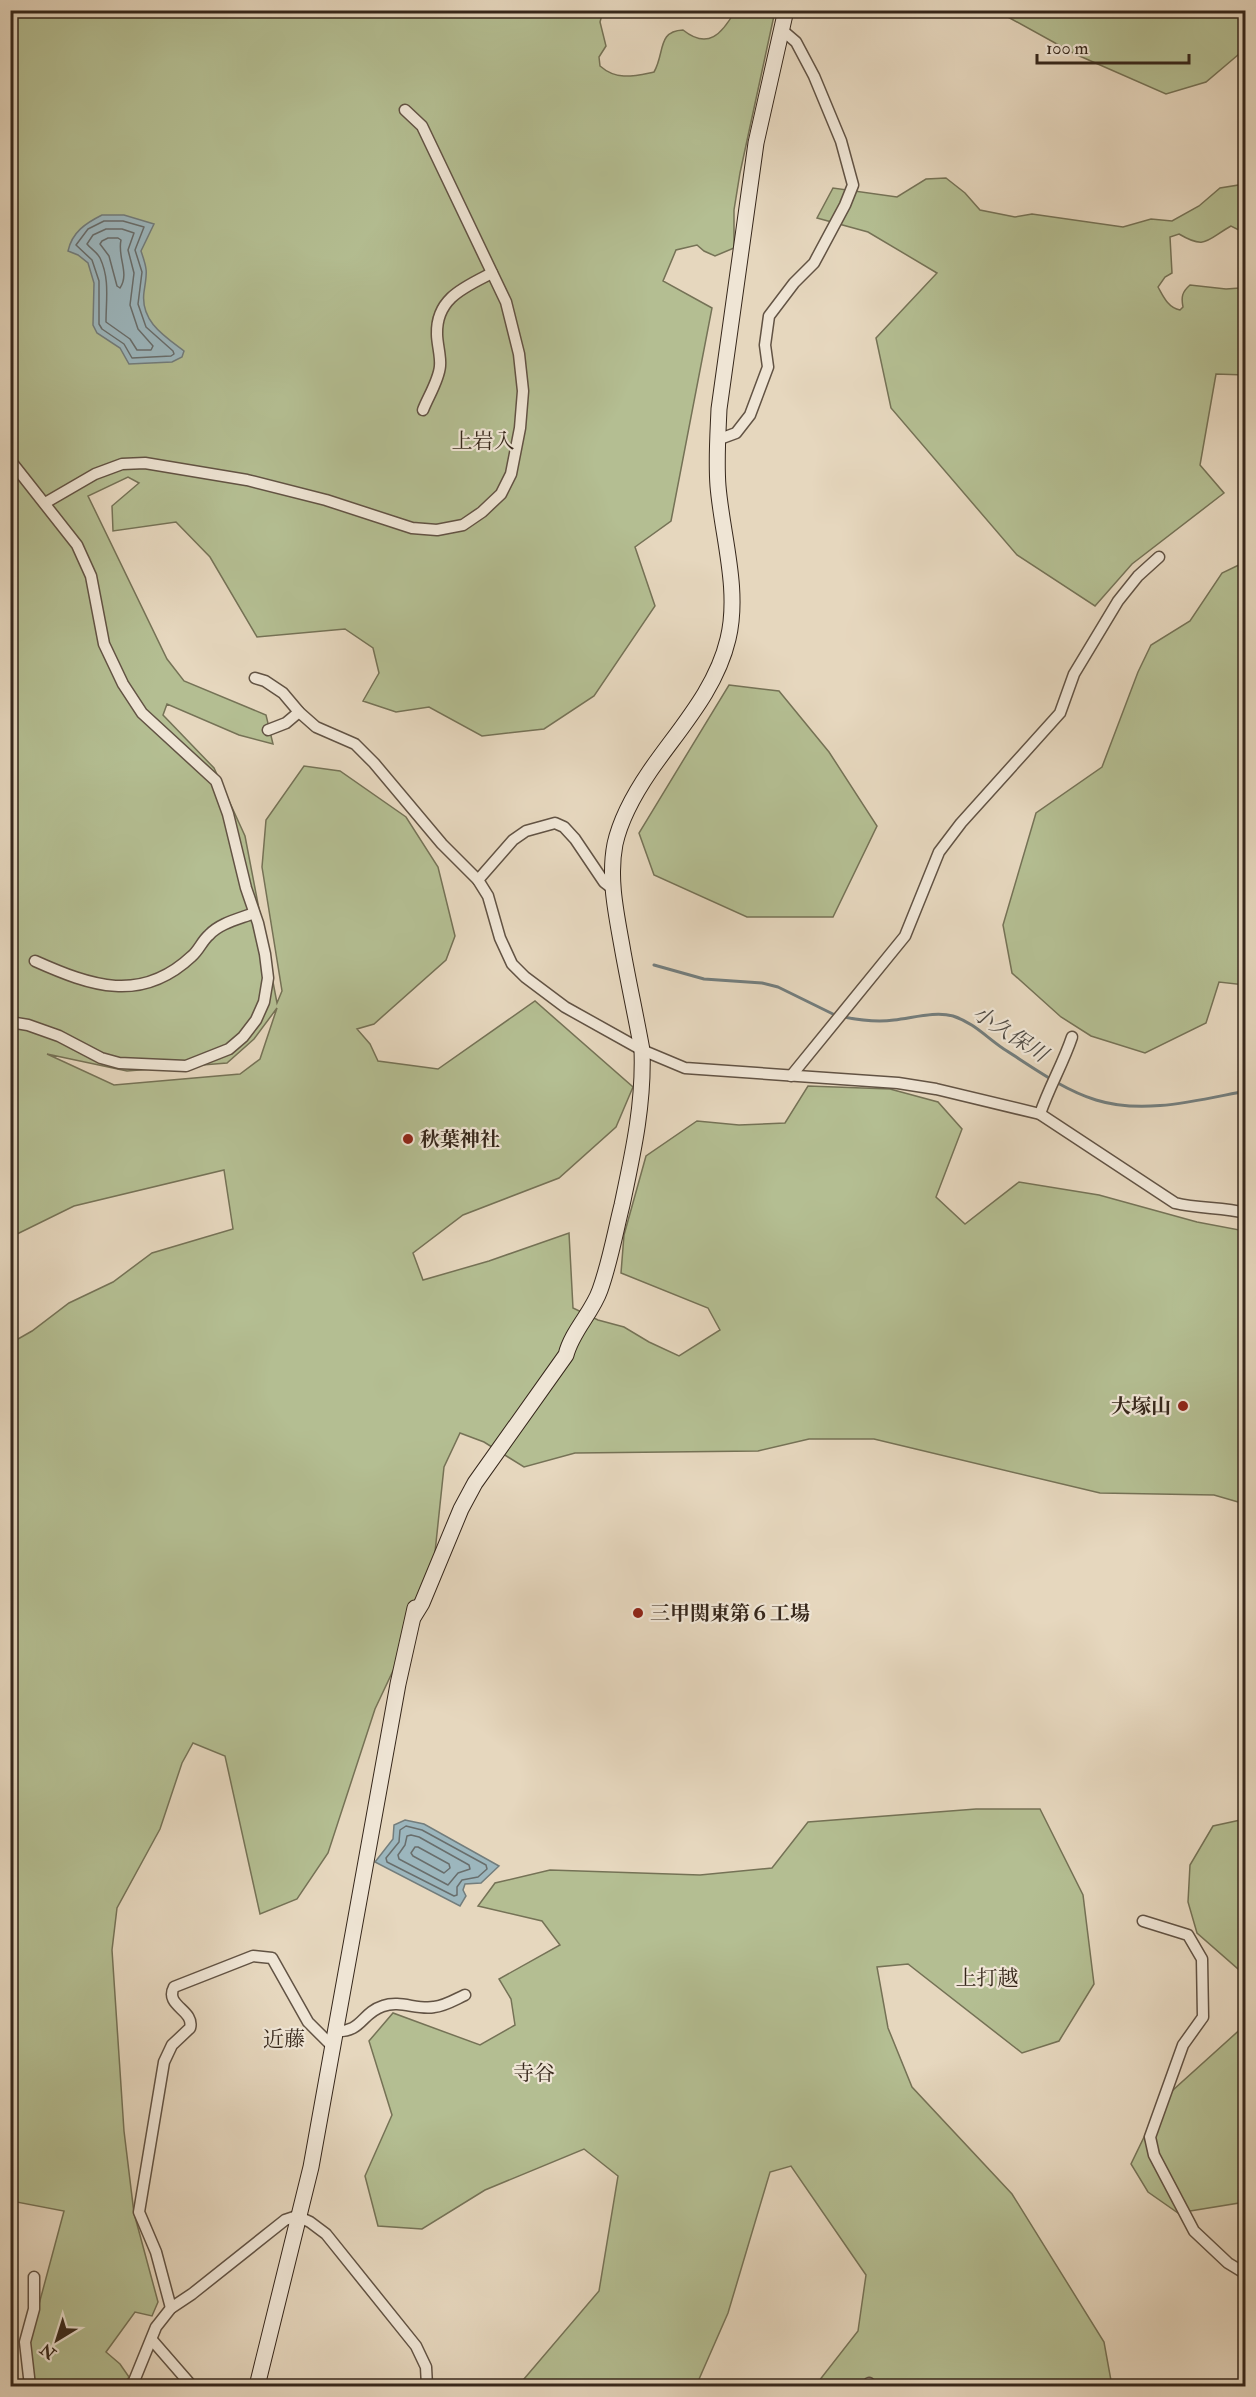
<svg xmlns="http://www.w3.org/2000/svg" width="1256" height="2397" viewBox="0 0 1256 2397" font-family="'IM FELL Double Pica','Noto Serif JP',serif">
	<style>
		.green { fill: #b4be92; stroke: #757256; stroke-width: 1.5; fill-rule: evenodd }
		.water { fill: #9cb6bd; stroke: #737d7c; stroke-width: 1.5 }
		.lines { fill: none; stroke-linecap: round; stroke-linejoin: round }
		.shore { stroke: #696e6c; stroke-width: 1.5 }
		.stream { stroke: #737d7c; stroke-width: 3 }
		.street-casing { stroke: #625344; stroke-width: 13 }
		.secondary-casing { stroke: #36271b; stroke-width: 17 }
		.street { stroke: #efe5d5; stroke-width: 10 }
		.secondary { stroke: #efe5d5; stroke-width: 15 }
		.poi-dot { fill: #8f2418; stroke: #efe5d5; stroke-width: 2 }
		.labels { text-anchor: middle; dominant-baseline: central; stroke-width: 4.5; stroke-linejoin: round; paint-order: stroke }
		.poi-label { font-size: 20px; font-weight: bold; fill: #36271b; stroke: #efe5d5; text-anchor: start }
		.neighbourhood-label { font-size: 21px; fill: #36271b; stroke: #efe5d5 }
		.water-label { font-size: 21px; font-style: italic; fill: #504b44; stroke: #efe5d5 }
	</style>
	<rect width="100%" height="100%" fill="#e6d7be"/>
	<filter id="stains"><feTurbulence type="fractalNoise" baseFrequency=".00333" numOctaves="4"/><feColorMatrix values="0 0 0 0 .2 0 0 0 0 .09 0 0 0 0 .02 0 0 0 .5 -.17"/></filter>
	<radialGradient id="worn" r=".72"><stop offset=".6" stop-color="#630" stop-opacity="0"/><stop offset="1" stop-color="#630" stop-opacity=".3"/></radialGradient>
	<g class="green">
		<path d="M11 11H603L600 22 606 46 599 57 600 66C617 81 634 76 654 72 665 53 657 31 683 30 708 50 722 34 735 11H775L740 173 734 210V248L715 256 704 251 697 245 676 250 663 281 712 308 671 521 635 547 655 606 594 696 544 729 482 736 429 707 396 712 363 701 379 673 373 648 345 629 257 637 210 557 176 522 113 531 112 506 139 483 128 477 88 496 167 659 184 681 266 715 273 744 239 735 167 704 163 715 214 768 245 836 277 1003 282 991 262 867 266 820 304 766 340 771 406 817 438 867 455 936 446 960 374 1024 357 1029 370 1044 378 1061 438 1069 535 1001 633 1087 616 1127 559 1178 463 1215 413 1253 423 1280 489 1261 569 1233 573 1308 598 1320 624 1327 649 1342 679 1356 720 1330 708 1308 621 1273 624 1235 646 1156 697 1121 739 1125 785 1123 808 1086 890 1089 938 1102 962 1129 936 1197 965 1224 1019 1182 1099 1195 1197 1222 1245 1231V1504L1214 1495 1100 1493 874 1439H809L758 1451 575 1453 524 1467 484 1442 460 1433 444 1467 431 1590 375 1709 328 1853 297 1899 260 1914 225 1756 193 1743 182 1763 160 1829 117 1908 112 1950 124 2131 134 2213 158 2302 152 2316 135 2312 106 2352 120 2364 129 2377 123 2386 34 2385 27 2349 64 2211 11 2201V1343L32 1331 69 1303 113 1282 152 1253 233 1229 224 1170 74 1206 11 1237ZM277 1008 260 1059 240 1074 114 1085 47 1054 127 1071 227 1063 254 1039Z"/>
		<polygon points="997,11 1245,11 1245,49 1206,82 1166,94 1075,54"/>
		<path d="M946 178 965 193 980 210 1015 217 1032 214 1123 227 1151 219 1172 221 1199 206 1220 188 1245 184V244L1241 231 1231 226C1206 240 1206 250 1179 234L1170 237 1172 273 1165 277 1158 287C1163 296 1168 308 1180 310L1183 307C1181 297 1182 292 1190 285L1226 289 1240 288 1245 280V375L1216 374 1200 465 1224 493 1132 564 1095 606 1017 555 891 408 876 338 937 273 868 232 817 218 833 188 897 197 926 179Z"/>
		<polygon points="1245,562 1245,985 1219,982 1206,1023 1145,1053 1091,1036 1061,1017 1012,973 1003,925 1036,813 1102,767 1138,672 1151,645 1190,621 1222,573"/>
		<polygon points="729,685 779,691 829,752 877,826 833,917 747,917 654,875 639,833"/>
		<polygon points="976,1809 1040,1809 1083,1895 1094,1984 1059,2041 1022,2053 908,1964 877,1967 888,2028 912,2087 1012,2194 1104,2342 1112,2386 815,2386 858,2331 866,2275 791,2166 770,2172 728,2313 696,2386 518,2386 599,2291 618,2176 584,2149 485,2190 422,2229 378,2226 365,2176 392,2115 369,2041 393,2013 480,2045 515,2025 511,1999 499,1979 560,1945 542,1921 478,1906 495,1883 550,1870 700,1875 772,1868 808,1822"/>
		<polygon points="1245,1819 1246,1819 1245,1975 1197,1933 1188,1902 1190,1865 1213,1826"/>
		<polygon points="1245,2025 1245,2202 1178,2213 1148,2192 1131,2164 1162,2100"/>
	</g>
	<g class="water">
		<path d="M102 215H124L154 224 141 251C148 271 147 272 144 292 140 321 164 336 184 351L182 357 172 362 129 364 120 348 97 333 93 325 94 283 88 263 78 255 68 251C72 232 86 223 102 215Z"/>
		<polygon points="405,1820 424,1824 499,1866 481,1883 465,1884 463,1890 466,1896 460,1906 375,1862 393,1839 394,1825"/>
	</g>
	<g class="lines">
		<g class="shore">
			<polygon points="104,221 123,221 144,227 135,250 142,272 138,304 146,327 173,351 174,354 171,356 132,358 124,344 102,329 99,324 99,281 92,260 76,245 88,229"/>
			<path d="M106 229H122L134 233 128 250 134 273 130 305 138 329 153 346 151 350H137L130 339 106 322C106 300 110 279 100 258 97 252 91 249 87 244L93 235Z"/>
			<path d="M108 238H118L121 240C117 257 130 273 120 288L117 286 109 256 100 244 102 241Z"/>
			<polygon points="406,1826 422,1830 486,1865 487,1869 478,1877 462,1880 457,1887 457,1895 454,1896 387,1862 386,1858 399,1842 400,1830"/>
			<polygon points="411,1835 419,1837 469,1865 470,1869 458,1873 448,1885 399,1859 398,1855 405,1845 407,1836"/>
			<polygon points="415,1847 418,1847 449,1864 450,1868 444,1873 413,1856 411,1853"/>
		</g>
		<g class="stream">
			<polyline points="654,965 704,979 762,983 778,987 837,1016"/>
			<path d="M844 1017C859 1020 879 1022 894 1020 913 1018 935 1011 953 1016 975 1023 989 1040 1007 1051 1035 1069 1064 1090 1096 1100 1144 1115 1198 1100 1246 1091"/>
		</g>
		<g class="street-casing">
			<g id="street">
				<path d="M423 410C428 397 439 380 440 366 441 356 437 344 437 334 436 298 465 287 492 273"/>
				<polyline points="717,440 736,433 750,415 768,367 765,345 769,316 794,283 814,263 845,205 853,185 841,141 814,76 796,42 782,30"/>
				<polyline points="10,460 77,545 91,576 104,644 123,684 142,713 216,781 228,814 246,888 258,923 265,954 268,978 264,1002 256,1020 243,1037 229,1049 186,1066 119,1063 101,1058 59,1036 28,1025 10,1022"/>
				<polyline points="45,503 95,474 122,464 145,463 247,480 326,500 412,528 437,530 463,525 482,512 501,494 511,474 520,428 523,391 519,354 506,302 422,126 405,110"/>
				<path d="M255 678 265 681 283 693 299 712 316 727 355 744 374 763 442 844 478 880 488 896 500 938 512 964 525 977 565 1007 642 1050 685 1068 898 1083 936 1089 1040 1114 1175 1203C1199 1209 1222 1207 1246 1213"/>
				<polyline points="268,730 286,723 299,712"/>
				<polyline points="478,880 513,840 526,831 555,823 564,827 575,839 604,882 613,889"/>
				<path d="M35 961C91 986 141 1004 192 956 199 950 202 941 209 935 220 923 239 919 254 913"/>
				<polyline points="791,1076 905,936 939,852 961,823 1060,713 1074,674 1118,601 1138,576 1159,557"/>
				<path d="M1040 1114C1049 1087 1063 1064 1072 1037"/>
				<polyline points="1143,1921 1188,1935 1202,1959 1203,2017 1183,2045 1150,2137 1154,2155 1194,2231 1228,2263 1246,2274"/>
				<path d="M335 2031C362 2033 361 2013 383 2006 400 2000 417 2010 434 2007 445 2006 456 1999 465 1995"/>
				<path d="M171 2308 156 2252 139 2212 164 2062 172 2045 190 2028C195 2010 164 2006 174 1987L253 1956 272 1958 308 2022 332 2046"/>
				<polyline points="152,2340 192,2386"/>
				<polyline points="30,2386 25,2342 34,2309 34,2277"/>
				<polyline points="132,2386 156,2327 171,2308 192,2294 285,2220 297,2216 310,2222 326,2234 416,2346 426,2367 427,2386"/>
				<polyline points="867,2386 869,2383"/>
			</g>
		</g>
		<g class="secondary-casing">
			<g id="secondary">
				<path d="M414 1616 422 1603 461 1509 475 1483 566 1355C572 1331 592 1313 600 1290 610 1262 615 1233 622 1205 633 1153 644 1104 642 1050 636 1017 629 985 623 952 617 917 608 880 615 844 621 817 635 793 650 771 679 729 716 690 728 639 740 590 722 535 718 486 716 460 718 434 719 409L756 143 786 10"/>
				<polyline points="257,2386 311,2167 398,1684 415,1608"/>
			</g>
		</g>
		<use href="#street" class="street"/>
		<use href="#secondary" class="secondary"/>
	</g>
	<g class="poi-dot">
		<circle cx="408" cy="1139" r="6"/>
		<circle cx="1183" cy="1406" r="6"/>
		<circle cx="638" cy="1613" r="6"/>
	</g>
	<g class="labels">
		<g class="poi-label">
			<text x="420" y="1139">秋葉神社</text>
			<text x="1171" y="1406" text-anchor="end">大塚山</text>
			<text x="650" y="1613">三甲関東第６工場</text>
		</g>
		<g class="neighbourhood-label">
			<text x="483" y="441">上岩入</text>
			<text x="987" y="1978">上打越</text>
			<text x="284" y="2039">近藤</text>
			<text x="534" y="2073">寺谷</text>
		</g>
		<g class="water-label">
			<text transform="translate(1010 1034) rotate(33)">小久保川</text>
		</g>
	</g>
	<rect width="1256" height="2397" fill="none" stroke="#e6d7be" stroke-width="36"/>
	<rect x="12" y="12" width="1232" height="2373" fill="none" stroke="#36271b" stroke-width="3"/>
	<rect x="18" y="18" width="1220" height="2361" fill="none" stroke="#36271b" stroke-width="1.5"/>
	<g transform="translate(57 2340) rotate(218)" stroke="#efe5d5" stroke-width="4.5" paint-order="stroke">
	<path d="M0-4.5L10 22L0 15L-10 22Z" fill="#36271b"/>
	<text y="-9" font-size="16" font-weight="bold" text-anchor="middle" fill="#36271b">N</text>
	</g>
	<path d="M1037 54v9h152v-9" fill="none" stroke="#36271b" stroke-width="3"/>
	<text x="1046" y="54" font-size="18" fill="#36271b" stroke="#efe5d5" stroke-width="4.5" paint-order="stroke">100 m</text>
	<rect width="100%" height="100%" filter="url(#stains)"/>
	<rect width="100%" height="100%" fill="url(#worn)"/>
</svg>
